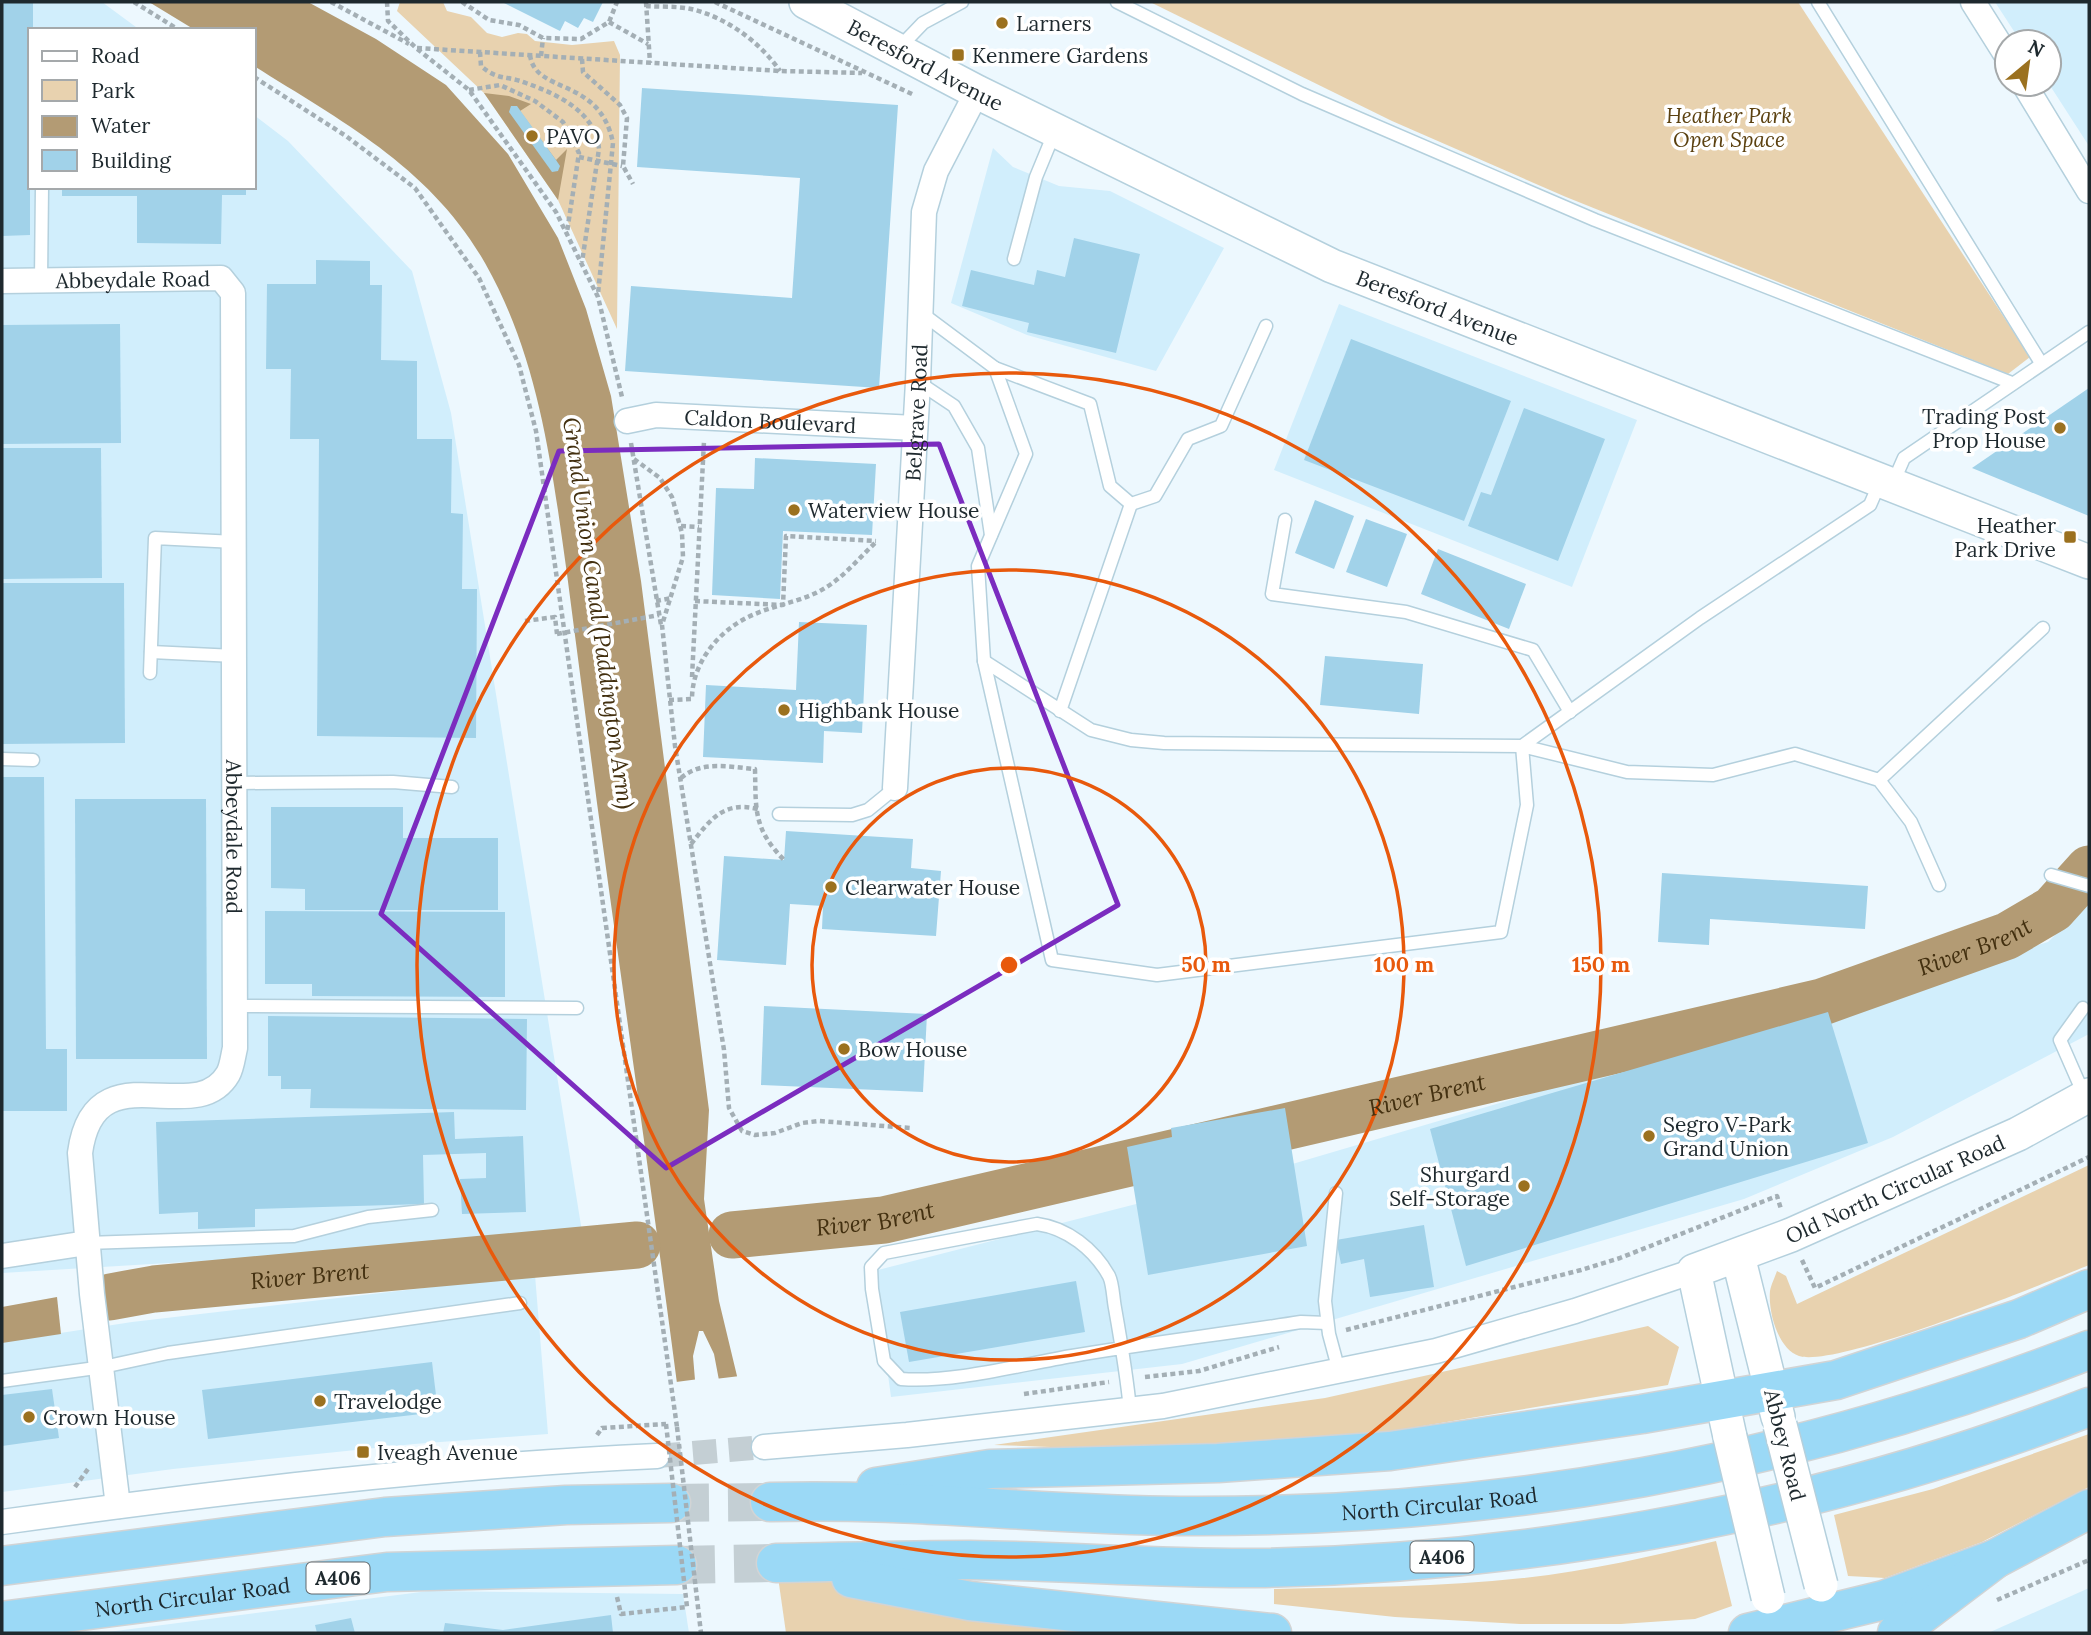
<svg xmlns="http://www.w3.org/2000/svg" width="2091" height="1635" viewBox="0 0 2091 1635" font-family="Lora,serif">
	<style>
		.built { fill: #d1eefc }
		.green { fill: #e8d2af }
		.water { fill: #b39b74 }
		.pier { fill: #edf8fe }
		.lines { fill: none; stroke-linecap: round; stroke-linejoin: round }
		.river { stroke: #b39b74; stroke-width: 47 }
		.building { fill: #a1d2e9 }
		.street-tunnel { stroke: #c4cfd4; stroke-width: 24; stroke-dasharray: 24 12; stroke-linecap: butt }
		.highway-tunnel { stroke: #c4cfd4; stroke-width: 38; stroke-dasharray: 38 19; stroke-linecap: butt }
		.lane-casing { stroke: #b4d0dd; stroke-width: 15 }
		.street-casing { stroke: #b4d0dd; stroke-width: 27 }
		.secondary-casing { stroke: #b4d0dd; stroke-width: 36 }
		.highway-casing { stroke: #d2d4d5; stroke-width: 41 }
		.path { stroke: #a4afb5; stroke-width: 4.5; stroke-dasharray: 5 3.5; stroke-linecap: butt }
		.lane { stroke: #fff; stroke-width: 12 }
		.street { stroke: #fff; stroke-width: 24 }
		.secondary { stroke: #fff; stroke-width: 33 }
		.highway { stroke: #9bd9f6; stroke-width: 38 }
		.secondary-bridge-casing { stroke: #b4d0dd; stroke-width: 36; stroke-linecap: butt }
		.path-bridge { stroke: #a4afb5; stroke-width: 4.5; stroke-dasharray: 5 3.5; stroke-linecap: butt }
		.secondary-bridge { stroke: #fff; stroke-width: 33 }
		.marked { fill: none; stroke: #7b2cbf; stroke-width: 5; stroke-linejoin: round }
		.ring { fill: none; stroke: #e8590c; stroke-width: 3.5 }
		.poi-dot { fill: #9b711f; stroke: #fff; stroke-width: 2.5 }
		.labels { text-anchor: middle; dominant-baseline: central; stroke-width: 7; stroke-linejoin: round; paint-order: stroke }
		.shield { fill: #fff; stroke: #62696d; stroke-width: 2 }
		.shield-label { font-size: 19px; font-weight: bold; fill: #1e292e }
		.poi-label { font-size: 21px; fill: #1e292e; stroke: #fff; text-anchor: start }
		.street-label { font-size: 21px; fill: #1e292e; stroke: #fff }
		.park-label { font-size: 21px; font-style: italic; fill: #5b4110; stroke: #fff }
		.water-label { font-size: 23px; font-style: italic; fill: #433010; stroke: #fff }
		.centre { fill: #e8590c; stroke: #fff; stroke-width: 3.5 }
		.ring-label { font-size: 21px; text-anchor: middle; font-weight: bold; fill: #e8590c; stroke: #fff; stroke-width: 7; stroke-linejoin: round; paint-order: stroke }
	</style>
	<rect width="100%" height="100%" fill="#edf8fe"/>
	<g class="built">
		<polygon points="2,2 102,2 140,30 30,30 30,187 254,187 254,115 288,141 412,271 451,413 583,1238 2,1273"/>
		<polygon points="1995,2 2089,2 2089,146 2049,84 2049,42 2021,42"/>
		<polygon points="993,148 1013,167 1059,186 1110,191 1224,248 1156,371 1027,335 951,303"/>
		<polygon points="1339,304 1637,420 1572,587 1274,470"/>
		<polygon points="2089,902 2089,1034 1893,1137 1744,1199 1182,1364 891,1397 874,1271 1289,1165 2048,942"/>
		<polygon points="535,1275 548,1434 414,1444 173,1469 2,1492 2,1342 132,1322"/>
		<polygon points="2089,1588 2089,1633 1988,1633"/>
		<polygon points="429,1591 683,1594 689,1633 100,1633"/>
	</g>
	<g class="green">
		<polygon points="400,2 443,2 447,11 471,17 487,33 502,37 518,33 527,34 535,41 572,45 614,41 620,55 617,329 558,200 484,93 397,11"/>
		<polygon points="1150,2 1798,2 2030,357 2008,374 1566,197 1392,121"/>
		<path d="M2089 1165V1265C2043 1284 1837 1368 1799 1356 1778 1349 1768 1312 1770 1291 1771 1285 1775 1277 1777 1271L1786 1276 1797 1304Z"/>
		<polygon points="1648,1326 1679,1347 1668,1385 1327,1442 1162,1451 994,1445 1325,1398"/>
		<polygon points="2089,1434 2089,1487 1982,1542 1885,1578 1848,1576 1834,1515 1933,1489"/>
		<path d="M1716 1541 1732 1606 1695 1619 1621 1624H1520L1395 1617 1274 1604V1589C1357 1587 1441 1587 1523 1578 1589 1571 1653 1556 1716 1541Z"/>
		<polygon points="776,1563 1272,1633 786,1633"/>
	</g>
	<g class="water">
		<path d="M149 2H308L376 39 446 85 508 154 558 238 586 309 611 396 641 581 709 1110 704 1199 719 1301 737 1376 767 1633 714 1354 703 1331H699L693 1356 695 1380 726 1633H708C676 1356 635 1080 597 803 587 727 577 651 567 574 552 467 539 358 485 263 431 168 343 122 254 66V30H195Z"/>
		<polygon points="484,93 509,96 531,104 520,111 556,160 567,149 558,200"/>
		<polygon points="57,1297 61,1334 2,1343 2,1307"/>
	</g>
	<g class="pier">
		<polygon points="740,1376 771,1633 744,1633 715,1379"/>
		<polygon points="699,1379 729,1633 705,1633 676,1382"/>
	</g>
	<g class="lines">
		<g class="river">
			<path id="s1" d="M732 1235 884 1220 1822 1002 2007 936 2053 909 2089 869"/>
			<path id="s2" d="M110 1297 154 1289 637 1245"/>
		</g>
	</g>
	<g class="building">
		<polygon points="2,2 33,2 33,30 30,30 30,235 2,236"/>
		<polygon points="502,2 603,2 593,22 584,18 578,28 565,21 560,31"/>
		<polygon points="642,88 898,105 879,388 625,371 631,286 792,298 800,178 637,167"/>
		<polygon points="511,106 517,106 556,160 560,166 558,171 552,172 509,112"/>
		<polygon points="62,187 246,187 246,195 222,195 221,244 137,243 137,196 62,196"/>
		<polygon points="1074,238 1140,254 1116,353 1027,332 1029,323 962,306 971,270 1034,285 1037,270 1065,277"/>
		<polygon points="316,260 370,261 370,285 382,285 381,360 417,361 417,439 452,439 451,513 463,514 462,589 477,589 476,738 317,736 319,439 290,439 291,369 266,369 267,284 316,284"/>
		<polygon points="120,324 121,443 2,444 2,325"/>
		<polygon points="1351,339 1511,401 1464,521 1304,460"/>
		<polygon points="2089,388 2089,516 1972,468"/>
		<polygon points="1524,408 1605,439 1558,561 1468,526 1481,492 1491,495"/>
		<polygon points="2,448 101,448 102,578 2,579"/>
		<polygon points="755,458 876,464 872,535 783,531 780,599 712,595 716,488 754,489"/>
		<polygon points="1315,500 1354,516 1334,569 1295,553"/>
		<polygon points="1366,519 1407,534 1387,587 1346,572"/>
		<polygon points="1438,549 1526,584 1509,629 1421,594"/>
		<polygon points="2,583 124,583 125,743 2,744"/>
		<polygon points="799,622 867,625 862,733 824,731 823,763 703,757 706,685 796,690"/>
		<polygon points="1325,656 1423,664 1419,714 1320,705"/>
		<polygon points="2,777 44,777 46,1049 67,1049 67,1111 2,1111"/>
		<polygon points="75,799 206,799 207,1059 76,1059"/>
		<polygon points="271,807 403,807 403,838 498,838 498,910 305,910 305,889 271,888"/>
		<polygon points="786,831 913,839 911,868 941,871 936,936 822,929 823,906 790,904 786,965 717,960 724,856 784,860"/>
		<polygon points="1662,873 1868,886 1865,929 1710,919 1709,945 1658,942"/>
		<polygon points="265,911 505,912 505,997 312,996 312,984 265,984"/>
		<polygon points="764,1006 927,1014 923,1092 761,1085"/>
		<polygon points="1828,1012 1868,1143 1466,1266 1430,1129"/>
		<polygon points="268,1016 527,1019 526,1110 310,1108 311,1089 281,1089 281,1076 268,1076"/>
		<polygon points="1285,1108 1307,1246 1148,1275 1127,1147 1172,1137 1171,1128"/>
		<polygon points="454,1112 455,1139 523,1136 526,1212 462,1214 460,1179 486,1178 486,1153 423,1155 424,1204 255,1209 255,1227 198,1229 198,1212 159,1214 156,1122"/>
		<polygon points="1424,1225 1434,1287 1370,1297 1364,1259 1341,1264 1336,1240"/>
		<polygon points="1076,1281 1085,1332 909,1362 900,1312"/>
		<polygon points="432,1362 438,1412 208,1439 202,1390"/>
		<polygon points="52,1389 59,1438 2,1446 2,1395"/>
		<polygon points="611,1615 613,1633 443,1633 445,1623 503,1630"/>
		<polygon points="351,1618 355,1633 317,1633 315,1625"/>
	</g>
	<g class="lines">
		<polyline class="street-tunnel" points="657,1456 764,1447"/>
		<g class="highway-tunnel">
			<polyline points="671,1503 770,1502"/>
			<polyline points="677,1565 776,1563"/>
		</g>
		<g class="lane-casing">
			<g id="lane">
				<polyline points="1117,2 1302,94 1595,220 2012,383"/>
				<polyline points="1818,2 2041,363"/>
				<polyline points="899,48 923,23 962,2"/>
				<polyline points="1014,259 1036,177 1055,131"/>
				<polyline points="41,280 42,187"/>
				<polyline points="920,312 995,368 1090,404 1110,486 1131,504 1155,496 1188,439 1221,426 1266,326"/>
				<polyline points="995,368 1026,454 978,566 984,661 1052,960 1157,975 1501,932 1527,805 1522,746 1627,772 1713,775 1795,754 1879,780 1911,822 1939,885"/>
				<polyline points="918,382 954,406 978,448 991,535"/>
				<polyline points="1893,483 1904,458 2089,332"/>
				<polyline points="1285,520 1272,594 1406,612 1533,650 1570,712"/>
				<polyline points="151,652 235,656"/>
				<polyline points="984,661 1091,730 1131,740 1164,743 1522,746 1700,618 1870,505 1880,482"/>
				<polyline points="150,673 155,538 235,542"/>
				<polyline points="1060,711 1131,504"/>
				<polyline points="2,759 33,760"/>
				<polyline points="1879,780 2043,628"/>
				<polyline points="235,783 393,782 452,787"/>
				<polyline points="779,814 852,815 868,810 895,788"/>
				<polyline points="2051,875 2089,886"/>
				<polyline points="236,1006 577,1008"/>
				<polyline points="2083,1008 2060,1040 2085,1097"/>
				<polyline points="1336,1193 1325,1301 1329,1334 1339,1371"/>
				<polyline points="87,1243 294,1236 368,1217 432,1210"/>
				<polyline points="2,1381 103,1367 168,1353 520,1303"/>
				<path d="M1130 1410C1127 1376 1121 1342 1115 1308 1113 1298 1113 1284 1109 1276 1094 1249 1067 1228 1037 1224L884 1253 871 1267 872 1289 884 1361 901 1379C954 1383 1019 1365 1072 1356 1148 1343 1225 1334 1301 1322L1327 1323"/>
			</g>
		</g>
		<g class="street-casing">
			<g id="street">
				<polyline points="1973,2 2007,56"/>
				<polyline points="2024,84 2089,191"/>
				<path id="s3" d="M2 281 221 278 233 293 235 1048C233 1056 232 1067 228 1074 195 1131 94 1047 80 1153L92 1294 118 1506"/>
				<path id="s4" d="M627 421 656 415 915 428"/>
				<path id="s5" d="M895 788 918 382 924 212 936 171 977 92"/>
				<polyline points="2,1256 87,1243"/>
				<polyline points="764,1447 907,1435 1163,1406 1436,1351 1575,1311 1694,1271"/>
				<path d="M2 1522C219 1492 438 1466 657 1456"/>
			</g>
		</g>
		<g class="secondary-casing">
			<g id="secondary">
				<path id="s6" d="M806 2 977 92 1332 266 2089 562"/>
				<polyline points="1738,1256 1778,1417"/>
				<path id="s7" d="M1730 1437 1694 1271 1791 1235 2018 1134 2089 1095"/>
			</g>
		</g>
		<g class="highway-casing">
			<g id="highway">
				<polyline points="876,1487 990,1469 1218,1463 1390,1451 1642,1414 1836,1380 2019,1319 2089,1289"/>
				<path id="s8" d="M770 1502C906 1498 1044 1515 1180 1516 1499 1518 1792 1466 2089 1350"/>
				<path d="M776 1563C840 1562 905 1560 970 1560 1066 1561 1162 1569 1258 1568 1542 1563 1824 1510 2089 1407"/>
				<polyline points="2,1566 385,1517 566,1505 671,1503"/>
				<polyline points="851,1578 970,1601 1272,1633"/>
				<path id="s9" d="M2 1621 387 1572 677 1565"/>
				<polyline points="1748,1633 1884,1600 1995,1559"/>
				<polyline points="1897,1633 1995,1559 2089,1509"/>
			</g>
		</g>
		<g class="path">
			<polyline points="134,2 179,30"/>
			<polyline points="331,2 409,44"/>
			<polyline points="387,2 388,21 416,48 469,90 556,212 598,297 622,397"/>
			<polyline points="462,2 489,20 519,25 543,38 581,39 609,22 617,2"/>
			<polyline points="646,2 650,63"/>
			<polyline points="715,2 914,95"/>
			<path d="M646 6C660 7 677 6 691 9 726 17 760 42 780 71"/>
			<polyline points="609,22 648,44"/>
			<polyline points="417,48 780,71 862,73"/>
			<path d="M480 52 481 66C498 81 506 75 526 83 557 94 596 112 599 149L582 262"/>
			<path d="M530 55C535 95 600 76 613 143L598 294"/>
			<polyline points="541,56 543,38"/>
			<polyline points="582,59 583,72 620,105 627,118 623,166 633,184"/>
			<polyline points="254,77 346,136 415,188 479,278 519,365 536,431 677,1427"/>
			<polyline points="469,90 500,85 535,101 563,122 579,153 567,232"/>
			<polyline points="579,157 622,166"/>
			<polyline points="631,443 661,625"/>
			<polyline points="634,459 660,478 672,497 682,533 683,557 662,625 675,746 724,1050 729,1108 742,1131 755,1135 775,1133 802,1123 819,1121 910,1128"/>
			<polyline points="681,526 699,527"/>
			<polyline points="656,601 672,598"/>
			<polyline points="695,601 783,605 786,536 876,541"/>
			<polyline points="525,621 555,617 557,634"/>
			<polyline points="692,677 704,441"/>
			<path d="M669 700 692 699C692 662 720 628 755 614 778 604 804 601 825 588 845 576 860 557 877 541"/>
			<path d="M681 778C702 760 729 767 755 769 756 810 753 828 784 860"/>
			<path d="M691 844C711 819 723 801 758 809"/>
			<polyline points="1802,1260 1815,1288 2089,1157"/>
			<polyline points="1346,1330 1581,1270 1620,1258 1777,1196 1781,1209"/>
			<polyline points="1145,1377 1199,1371 1279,1347"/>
			<polyline points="1024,1394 1109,1382"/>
			<polyline points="597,1435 602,1428 666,1424"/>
			<polyline points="75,1487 88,1469"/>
			<polyline points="617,1597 621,1614 687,1607"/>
			<polyline points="1997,1600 2089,1560"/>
		</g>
		<use href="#lane" class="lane"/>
		<use href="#street" class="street"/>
		<use href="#secondary" class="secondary"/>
		<use href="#highway" class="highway"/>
		<g class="secondary-bridge-casing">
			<g id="secondary-bridge">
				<polyline points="1780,1425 1821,1585"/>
				<polyline points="1730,1437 1768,1597"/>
			</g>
		</g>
		<g class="path-bridge">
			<polyline points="557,634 659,615"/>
			<polyline points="666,1424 687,1607"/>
			<polyline points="677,1427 701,1633"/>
		</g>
		<use href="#secondary-bridge" class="secondary-bridge"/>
	</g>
	<path class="marked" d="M939 444 1118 905 666 1168 381 914 559 451Z"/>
	<g class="ring">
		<circle cx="1009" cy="965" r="197"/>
		<circle cx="1009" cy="965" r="395"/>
		<circle cx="1009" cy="965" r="592"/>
	</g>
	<g class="poi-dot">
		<circle cx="1002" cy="23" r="7"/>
		<rect x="951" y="48" width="14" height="14" rx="3.5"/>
		<circle cx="532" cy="136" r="7"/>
		<circle cx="2060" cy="428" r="7"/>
		<circle cx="794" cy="510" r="7"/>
		<rect x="2063" y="530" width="14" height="14" rx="3.5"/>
		<circle cx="784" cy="710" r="7"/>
		<circle cx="831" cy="887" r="7"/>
		<circle cx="844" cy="1049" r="7"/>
		<circle cx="1649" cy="1136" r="7"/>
		<circle cx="1524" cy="1186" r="7"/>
		<circle cx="320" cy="1401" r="7"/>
		<circle cx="29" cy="1417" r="7"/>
		<rect x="356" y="1445" width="14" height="14" rx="3.5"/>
	</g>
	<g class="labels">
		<g class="shield">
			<rect x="1410.5" y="1541.5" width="63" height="31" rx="5"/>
			<rect x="306.5" y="1562.5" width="63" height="31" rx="5"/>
		</g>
		<g class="shield-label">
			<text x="1442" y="1557">A406</text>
			<text x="338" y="1578">A406</text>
		</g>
		<g class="poi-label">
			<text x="1016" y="23">Larners</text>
			<text x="972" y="55">Kenmere Gardens</text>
			<text x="546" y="136">PAVO</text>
			<text x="2046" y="416" text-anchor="end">Trading Post<tspan x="2046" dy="24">Prop House</tspan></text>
			<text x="808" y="510">Waterview House</text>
			<text x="2056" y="525" text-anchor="end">Heather<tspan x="2056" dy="24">Park Drive</tspan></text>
			<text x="798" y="710">Highbank House</text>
			<text x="845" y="887">Clearwater House</text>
			<text x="858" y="1049">Bow House</text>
			<text x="1663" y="1124">Segro V-Park<tspan x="1663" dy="24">Grand Union</tspan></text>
			<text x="1510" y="1174" text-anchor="end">Shurgard<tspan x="1510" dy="24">Self-Storage</tspan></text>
			<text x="334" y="1401">Travelodge</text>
			<text x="43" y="1417">Crown House</text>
			<text x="377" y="1452">Iveagh Avenue</text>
		</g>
		<g class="street-label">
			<text stroke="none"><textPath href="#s6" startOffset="135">Beresford Avenue</textPath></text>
			<text stroke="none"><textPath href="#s3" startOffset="131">Abbeydale Road</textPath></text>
			<text stroke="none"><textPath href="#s6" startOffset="702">Beresford Avenue</textPath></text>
			<text stroke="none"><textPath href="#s5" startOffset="376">Belgrave Road</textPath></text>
			<text stroke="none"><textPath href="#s4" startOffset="144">Caldon Boulevard</textPath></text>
			<text stroke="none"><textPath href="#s3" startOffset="782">Abbeydale Road</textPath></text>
			<text stroke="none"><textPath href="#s7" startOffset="387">Old North Circular Road</textPath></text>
			<text transform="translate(1785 1445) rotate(76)">Abbey Road</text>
			<text stroke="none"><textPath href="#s8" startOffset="670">North Circular Road</textPath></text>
			<text stroke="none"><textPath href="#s9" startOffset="192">North Circular Road</textPath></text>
		</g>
		<g class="park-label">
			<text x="1729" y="115">Heather Park<tspan x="1729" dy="24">Open Space</tspan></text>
		</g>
		<g class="water-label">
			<text transform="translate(599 613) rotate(82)">Grand Union Canal (Paddington Arm)</text>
			<text stroke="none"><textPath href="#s1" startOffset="1278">River Brent</textPath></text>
			<text stroke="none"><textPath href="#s1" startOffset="710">River Brent</textPath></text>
			<text stroke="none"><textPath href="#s1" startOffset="144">River Brent</textPath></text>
			<text stroke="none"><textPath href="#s2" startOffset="201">River Brent</textPath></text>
		</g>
	</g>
	<circle cx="1009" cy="965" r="10" class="centre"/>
	<g class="ring-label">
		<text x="1206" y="972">50 m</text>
		<text x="1404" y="972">100 m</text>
		<text x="1601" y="972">150 m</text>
	</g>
	<rect width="2091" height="1635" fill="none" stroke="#1e292e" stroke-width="7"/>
	<rect x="28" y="28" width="228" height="161" fill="#ffffff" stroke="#a5a9ab" stroke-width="2"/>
	<rect x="42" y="51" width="35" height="10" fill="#ffffff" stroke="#a5a9ab" stroke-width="2"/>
	<text x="91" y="63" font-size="21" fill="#1e292e">Road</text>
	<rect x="42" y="80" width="35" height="21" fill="#e8d2af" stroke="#a5a9ab" stroke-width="2"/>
	<text x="91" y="98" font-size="21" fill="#1e292e">Park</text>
	<rect x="42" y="116" width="35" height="21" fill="#b39b74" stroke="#a5a9ab" stroke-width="2"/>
	<text x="91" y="133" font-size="21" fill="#1e292e">Water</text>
	<rect x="42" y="150" width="35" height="21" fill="#a1d2e9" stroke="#a5a9ab" stroke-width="2"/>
	<text x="91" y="168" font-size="21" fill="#1e292e">Building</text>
	<g transform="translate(2028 63) rotate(29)"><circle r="33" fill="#ffffff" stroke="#a5a9ab" stroke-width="2"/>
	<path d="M0-5L12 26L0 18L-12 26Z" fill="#9b711f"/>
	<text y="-10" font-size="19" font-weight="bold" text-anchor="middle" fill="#1e292e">N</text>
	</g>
</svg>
